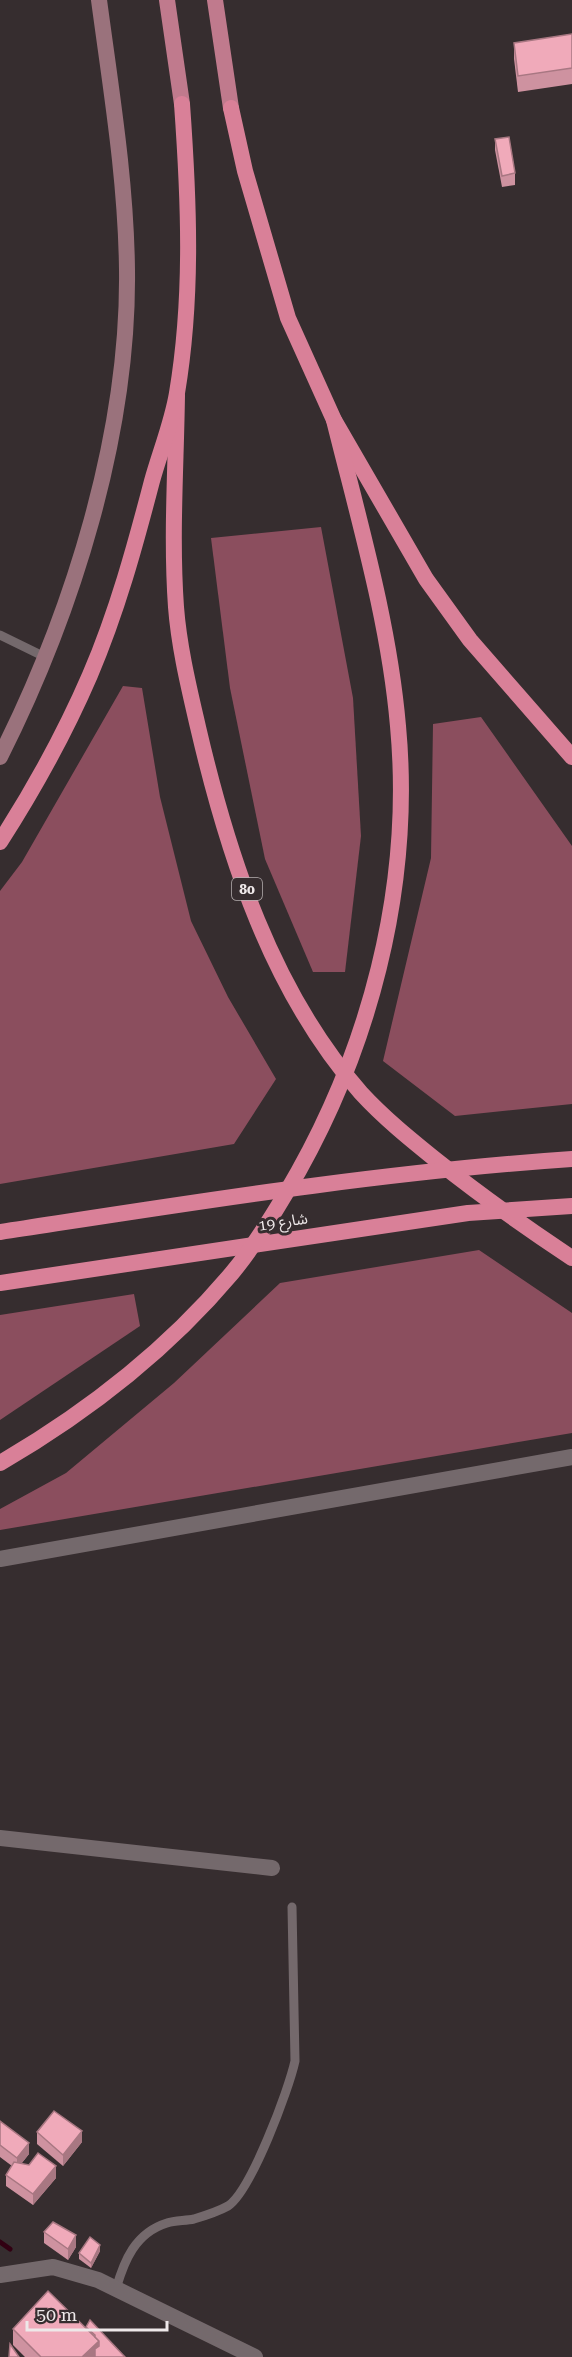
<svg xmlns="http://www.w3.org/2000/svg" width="572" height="2357" viewBox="0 0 572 2357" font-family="'Roboto Serif','Noto Sans Arabic',serif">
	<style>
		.forest { fill: #8b4e5e }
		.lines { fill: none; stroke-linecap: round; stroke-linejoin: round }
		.stream { stroke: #310012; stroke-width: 5 }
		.service { stroke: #74696c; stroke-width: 9 }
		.minor { stroke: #74696c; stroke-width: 16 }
		.secondary { stroke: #9a727c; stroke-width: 16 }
		.primary { stroke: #c07a8d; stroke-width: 16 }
		.trunk { stroke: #d98098; stroke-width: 16 }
		.wall { fill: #ce92a0 }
		.shaded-wall { fill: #a87782 }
		.building { fill: #f0aaba; stroke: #a87782; stroke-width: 1.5 }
		.labels { text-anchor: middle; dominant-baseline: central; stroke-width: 6; stroke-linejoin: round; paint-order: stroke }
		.shield { fill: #362d2f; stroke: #b7b0b1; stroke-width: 1.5 }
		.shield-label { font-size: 14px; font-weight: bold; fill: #eee8e9 }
		.street-label { font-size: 15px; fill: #eee8e9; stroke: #362d2f }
	</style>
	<rect width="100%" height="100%" fill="#362d2f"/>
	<g class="forest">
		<polygon points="321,527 353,698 361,836 345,972 313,972 265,859 230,688 211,538"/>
		<polygon points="123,686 142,688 160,797 191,921 228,997 276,1079 234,1144 0,1184 0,891 22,862"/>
		<polygon points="481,717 572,846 572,1104 455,1116 383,1061 431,858 433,724"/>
		<polygon points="479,1250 572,1313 572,1433 0,1530 0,1509 66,1473 174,1383 280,1283"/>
		<polygon points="134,1294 140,1326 0,1420 0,1315"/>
	</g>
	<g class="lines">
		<polyline class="stream" points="0,2242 10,2249"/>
		<g class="service">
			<polyline points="0,635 45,657"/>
			<path d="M116 2289C124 2261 135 2233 167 2223 175 2220 185 2221 194 2219 204 2216 219 2211 228 2206 251 2191 289 2089 295 2061L292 1907"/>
		</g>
		<g class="minor">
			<polyline points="0,1559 572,1457"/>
			<polyline points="0,1838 272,1868"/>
			<polyline points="0,2275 53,2267 98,2280 255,2357"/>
		</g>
		<path class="secondary" d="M0 757C73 612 129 433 127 270 126 179 111 90 99 0"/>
		<g class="primary">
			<polyline points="167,0 182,104"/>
			<polyline points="215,0 231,108"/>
		</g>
		<g class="trunk">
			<polyline points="231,108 245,171 288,318 334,420 426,579 470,640 572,757"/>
			<path d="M177 395C176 466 171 537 176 607 179 647 189 688 198 727 228 856 272 992 361 1093 384 1118 410 1139 436 1160 480 1195 525 1227 572 1258"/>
			<path d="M0 842C34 789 65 733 90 675 117 612 135 546 152 481 160 452 172 423 177 393 193 297 189 201 182 104"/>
			<path d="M0 1232C190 1203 380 1172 572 1159"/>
			<polyline points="0,1283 468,1213 572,1206"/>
			<path d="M0 1463C86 1413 168 1349 232 1273 252 1249 270 1220 286 1193 369 1054 413 888 398 726 389 622 359 521 334 420"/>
		</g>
	</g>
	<g class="wall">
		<polygon points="572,34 572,84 518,92 514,59 514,43"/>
		<polygon points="495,139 515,173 515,185 502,187 495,150"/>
		<polygon points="0,2121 29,2154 21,2164 56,2178 33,2205 6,2186 6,2175 12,2166 0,2157"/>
		<polygon points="37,2132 82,2142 63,2166 37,2144"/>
		<polygon points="44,2232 76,2247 68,2260 44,2243"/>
		<polygon points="100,2251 91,2268 79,2259 79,2253"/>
		<polygon points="86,2327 125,2357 25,2357 13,2345 13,2329 86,2328"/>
	</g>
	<g class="shaded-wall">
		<polygon points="82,2131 82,2142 63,2166 63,2155"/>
		<polygon points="29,2143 29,2154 17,2169 17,2158"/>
		<polygon points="56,2166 56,2178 33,2205 33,2194"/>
		<polygon points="76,2235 76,2247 68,2260 68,2249"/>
		<polygon points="100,2245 100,2251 91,2268 91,2263"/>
		<polygon points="99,2341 98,2357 82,2357"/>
	</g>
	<g class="building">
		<polygon points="572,34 572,68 518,76 514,43"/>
		<polygon points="509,137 515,173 502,176 495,139"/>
		<polygon points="54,2111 82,2131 63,2155 37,2132"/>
		<polygon points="0,2121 29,2143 17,2158 0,2145"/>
		<polygon points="38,2153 56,2166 33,2194 6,2175 14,2162 29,2165"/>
		<polygon points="53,2222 76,2235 68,2249 44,2232"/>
		<polygon points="90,2237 100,2245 91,2263 79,2253"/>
		<polygon points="48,2291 99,2341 82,2357 41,2357 13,2329"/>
		<polygon points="90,2320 125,2357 95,2357 95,2349 99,2346 99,2341 95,2337 95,2335 86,2327"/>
		<polygon points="10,2344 19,2357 9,2357"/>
	</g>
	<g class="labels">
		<rect class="shield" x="232" y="878" width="30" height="22" rx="4.5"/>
		<g class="shield-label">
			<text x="247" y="889">80</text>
		</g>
		<g class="street-label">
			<text transform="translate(283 1222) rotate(-9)">شارع 19</text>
		</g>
	</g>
	<path d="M27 2321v9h140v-9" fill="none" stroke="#eee8e9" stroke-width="3"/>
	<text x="36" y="2321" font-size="18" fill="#eee8e9" stroke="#362d2f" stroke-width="4.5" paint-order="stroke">50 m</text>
</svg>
